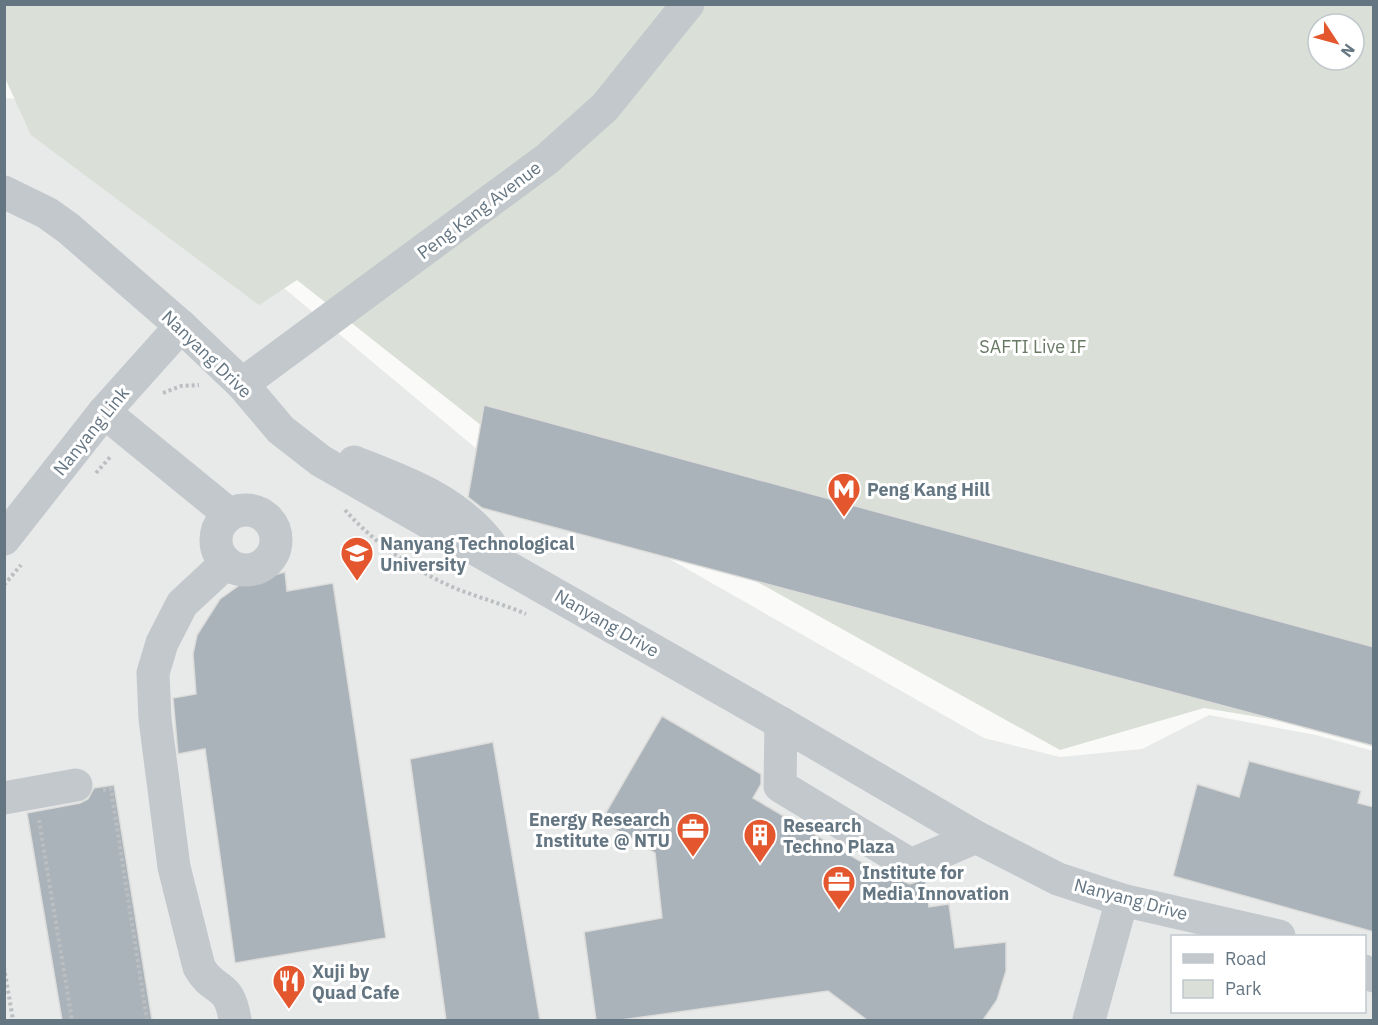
<svg xmlns="http://www.w3.org/2000/svg" width="1378" height="1025" viewBox="0 0 1378 1025" font-family="'IBM Plex Sans',sans-serif">
	<style>
		.built { fill: #e8e9e9; fill-rule: evenodd }
		.green { fill: #dadfd7; fill-rule: evenodd }
		.building { fill: #aab3b9; stroke: #dcdcda; stroke-width: 1.5 }
		.lines { fill: none; stroke-linecap: round; stroke-linejoin: round }
		.path { stroke: #bbbfc2; stroke-width: 4; stroke-dasharray: 3 3; stroke-linecap: butt }
		.minor { stroke: #c3c8cc; stroke-width: 33 }
		.labels { text-anchor: middle; dominant-baseline: central; stroke-width: 6; stroke-linejoin: round; paint-order: stroke }
		.street-label { font-size: 18px; fill: #657683; stroke: #fff }
		.park-label { font-size: 18px; fill: #687a64; stroke: #fff }
		.poi-label { font-size: 18px; font-weight: bold; fill: #657683; stroke: #fff; text-anchor: start }
	</style>
	<rect width="100%" height="100%" fill="#fafaf8"/>
	<path class="built" d="M4 98 29 100 279 284 478 450 984 738 1060 757 1142 749 1209 715 1316 735 1373 751V1020H5ZM1172 936H1364V1012H1172Z"/>
	<path class="green" d="M4 5H1373V744L1320 727 1204 708 1060 750 496 437 297 280 259 305 31 135 5 78ZM1318 24H1354V60H1318Z"/>
	<g class="building">
		<polygon points="484,405 1374,647 1374,746 482,508 468,497"/>
		<polygon points="285,572 287,591 333,583 386,938 235,963 205,749 178,754 173,698 196,694 193,654 197,635 220,599 241,584"/>
		<polygon points="662,716 761,774 761,784 753,798 892,880 898,879 910,884 925,879 929,907 949,904 955,948 1006,942 1006,971 997,1000 983,1020 867,1020 828,991 621,1020 596,1020 584,932 662,918 655,853 601,821"/>
		<polygon points="493,742 540,1020 446,1020 410,759"/>
		<polygon points="1249,761 1361,791 1358,803 1374,807 1374,932 1173,876 1197,784 1239,797"/>
		<polygon points="114,785 152,1020 62,1020 27,813 80,803 88,799 94,788"/>
	</g>
	<g class="lines">
		<g class="path">
			<polyline points="163,393 181,386 199,385"/>
			<polyline points="96,473 111,456"/>
			<path d="M345 510C375 544 415 571 457 589 480 598 503 604 526 614"/>
			<polyline points="4,585 21,565"/>
			<polyline points="103,790 111,789 147,1020"/>
			<polyline points="39,820 72,1020"/>
			<polyline points="4,967 13,1020"/>
		</g>
		<g class="minor">
			<polyline points="4,192 47,213 68,228 181,326 242,384 281,430 321,461 781,723 976,837 1058,879 1122,900 1279,936"/>
			<polyline points="242,384 547,159 605,107 688,4"/>
			<polyline points="104,412 229,514"/>
			<path d="M354 462C404 481 456 500 490 544"/>
			<circle cx="246" cy="540" r="30"/>
			<polyline points="4,539 104,412 181,326"/>
			<path d="M226 563 182 604 162 643 153 673 155 719 174 867 199 967C214 994 229 980 235 1020"/>
			<polyline points="781,723 780,786 911,865 976,837"/>
			<polyline points="4,798 76,785"/>
			<polyline points="1364,971 1374,976"/>
			<polyline points="1089,1020 1122,900"/>
		</g>
	</g>
	<defs>
		<g id="metro-pin" transform="scale(1.725)"><path d="M0 17L-7.5 6A9.5 9.5 0 1 1 7.5 6Z" fill="#e4572e" stroke="#fff"/><path d="M-5.5 5V-5H-3L0 0L3-5H5.5V5H3V-.5L0 4L-3-.5V5Z" fill="#fff"/></g>
		<g id="university-pin" transform="scale(1.725)"><path d="M0 17L-7.5 6A9.5 9.5 0 1 1 7.5 6Z" fill="#e4572e" stroke="#fff"/><path d="M0-5L7-2L0 1L-7-2ZM-4 1L0 2.5L4 1V4Q0 6-4 4Z" fill="#fff"/></g>
		<g id="office-pin" transform="scale(1.725)"><path d="M0 17L-7.5 6A9.5 9.5 0 1 1 7.5 6Z" fill="#e4572e" stroke="#fff"/><path d="M-6-3h4V-5.5h4V-3h4V5H-6ZM-1-4.5V-3h2v-1.5ZM-6 0V1H6V0Z" fill="#fff"/></g>
		<g id="building-pin" transform="scale(1.725)"><path d="M0 17L-7.5 6A9.5 9.5 0 1 1 7.5 6Z" fill="#e4572e" stroke="#fff"/><path d="M-4-6H4V6H1V3H-1V6H-4ZM-2.5-4.3h1.7v1.8h-1.7ZM.8-4.3h1.7v1.8H.8ZM-2.5-1h1.7V.8h-1.7ZM.8-1h1.7V.8H.8Z" fill="#fff"/></g>
		<g id="restaurant-pin" transform="scale(1.725)"><path d="M0 17L-7.5 6A9.5 9.5 0 1 1 7.5 6Z" fill="#e4572e" stroke="#fff"/><path d="M-5-6h1v4h1v-4h1v4h1v-4h1v5L-1.5 .5V6h-2V.5L-5-1ZM5-6V6H3V1.5H1.5Q1.5-4 5-6Z" fill="#fff"/></g>
	</defs>
	<g fill-rule="evenodd">
		<use href="#metro-pin" x="844" y="489"/>
		<use href="#university-pin" x="357" y="553"/>
		<use href="#office-pin" x="693" y="829"/>
		<use href="#building-pin" x="760" y="835"/>
		<use href="#office-pin" x="839" y="882"/>
		<use href="#restaurant-pin" x="289" y="981"/>
	</g>
	<g class="labels">
		<g class="street-label">
			<text transform="translate(479 210) rotate(-37)">Peng Kang Avenue</text>
			<text transform="translate(207 354) rotate(44)">Nanyang Drive</text>
			<text transform="translate(91 431) rotate(-51)">Nanyang Link</text>
			<text transform="translate(607 623) rotate(30)">Nanyang Drive</text>
			<text transform="translate(1131 899) rotate(15)">Nanyang Drive</text>
		</g>
		<g class="park-label">
			<text x="1033" y="346">SAFTI Live IF</text>
		</g>
		<g class="poi-label">
			<text x="867" y="489">Peng Kang Hill</text>
			<text x="380" y="543">Nanyang Technological<tspan x="380" dy="21">University</tspan></text>
			<text x="670" y="819" text-anchor="end">Energy Research<tspan x="670" dy="21">Institute @ NTU</tspan></text>
			<text x="783" y="825">Research<tspan x="783" dy="21">Techno Plaza</tspan></text>
			<text x="862" y="872">Institute for<tspan x="862" dy="21">Media Innovation</tspan></text>
			<text x="312" y="971">Xuji by<tspan x="312" dy="21">Quad Cafe</tspan></text>
		</g>
	</g>
	<rect width="1378" height="1025" fill="none" stroke="#657683" stroke-width="12"/>
	<rect x="1171" y="935" width="195" height="78" fill="#ffffff" stroke="#c1c8cd" stroke-width="1.5"/>
	<rect x="1183" y="954" width="30" height="9" fill="#c3c8cc" stroke="#c1c8cd" stroke-width="1.5"/>
	<text x="1225" y="965" font-size="18" fill="#657683">Road</text>
	<rect x="1183" y="980" width="30" height="18" fill="#dadfd7" stroke="#c1c8cd" stroke-width="1.5"/>
	<text x="1225" y="995" font-size="18" fill="#657683">Park</text>
	<g transform="translate(1336 42) rotate(126)"><circle r="28" fill="#ffffff" stroke="#c1c8cd" stroke-width="1.5"/>
	<path d="M0-4.5L10 22L0 15L-10 22Z" fill="#e4572e"/>
	<text y="-9" font-size="16" font-weight="bold" text-anchor="middle" fill="#657683">N</text>
	</g>
</svg>
